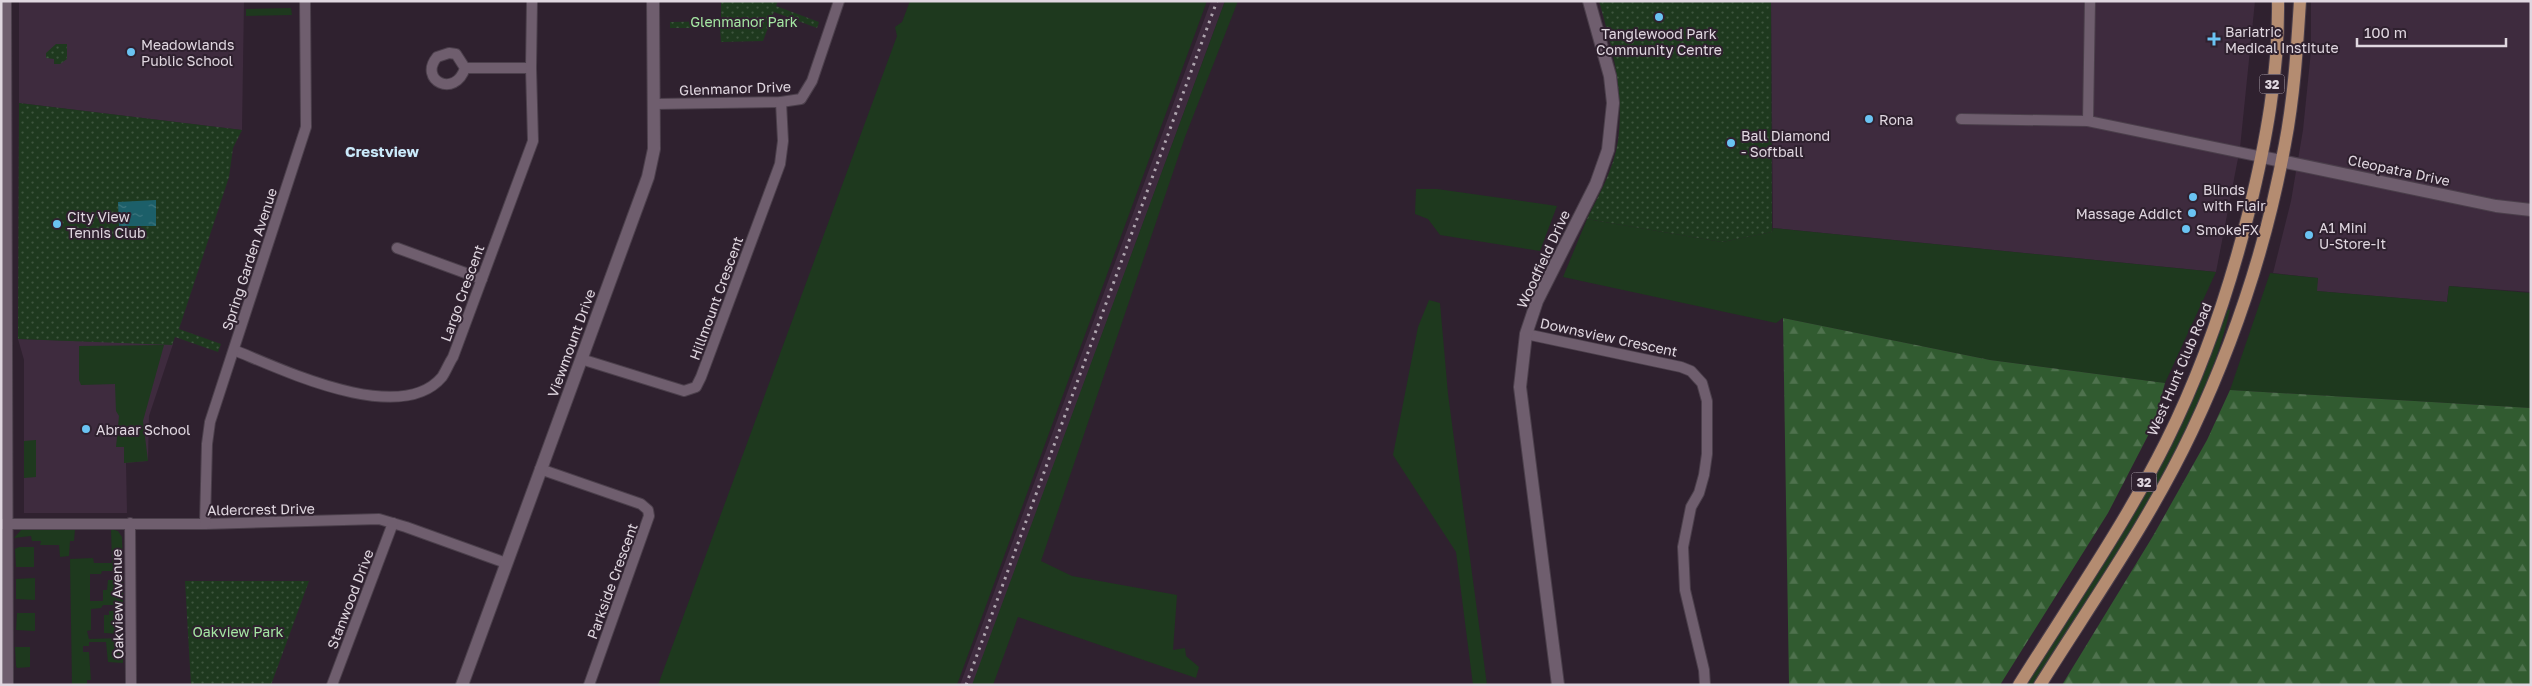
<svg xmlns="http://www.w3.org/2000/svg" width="2532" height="686" viewBox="0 0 2532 686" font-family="'Golos Text',sans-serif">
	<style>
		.built { fill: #3e2b3e }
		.grass { fill: #1e391e }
		.forest { fill: url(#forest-firs) }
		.park { fill: url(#park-dots) }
		.water { fill: url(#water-ripples) }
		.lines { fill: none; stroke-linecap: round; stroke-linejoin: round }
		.street-casing { stroke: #4b3f4b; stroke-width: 12 }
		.secondary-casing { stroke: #4b3f4b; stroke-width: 14 }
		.primary-casing { stroke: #4b3f4b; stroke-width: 14 }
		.street { stroke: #6f5e6e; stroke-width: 10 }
		.secondary { stroke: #6f5e6e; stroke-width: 12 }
		.primary { stroke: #b48c71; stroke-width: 12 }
		.rail { stroke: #afa5af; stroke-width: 3; stroke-dasharray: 2.5 5; stroke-linecap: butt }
		.poi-dot { fill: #6ac3f2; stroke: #2f212f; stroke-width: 2 }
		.labels { text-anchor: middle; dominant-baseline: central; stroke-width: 4; stroke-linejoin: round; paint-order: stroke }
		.shield { fill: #2f212f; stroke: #aba0ab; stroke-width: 1 }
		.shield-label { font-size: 12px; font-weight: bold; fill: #e0d7e0 }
		.park-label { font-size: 14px; fill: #a5e7a3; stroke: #2f212f }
		.poi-label { font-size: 14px; fill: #e0d7e0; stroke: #2f212f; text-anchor: start }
		.street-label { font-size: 14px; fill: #e0d7e0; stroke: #2f212f }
		.neighbourhood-label { font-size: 15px; font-weight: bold; fill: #cbeafb; stroke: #2f212f }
	</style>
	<defs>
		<pattern id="forest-firs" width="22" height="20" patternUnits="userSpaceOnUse" patternTransform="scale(1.25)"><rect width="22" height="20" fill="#315b30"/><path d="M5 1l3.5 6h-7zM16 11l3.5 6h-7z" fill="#4f724e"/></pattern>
		<pattern id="park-dots" width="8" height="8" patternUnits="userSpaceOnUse" patternTransform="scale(1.25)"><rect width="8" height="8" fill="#1e391e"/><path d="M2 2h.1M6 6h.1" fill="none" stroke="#3e553e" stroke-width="1.8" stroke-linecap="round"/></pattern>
		<pattern id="water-ripples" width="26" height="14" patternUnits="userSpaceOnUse" patternTransform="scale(1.25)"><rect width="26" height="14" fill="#1c5f69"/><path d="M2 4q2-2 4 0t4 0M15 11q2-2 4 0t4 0" fill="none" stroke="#3d757e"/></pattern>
	</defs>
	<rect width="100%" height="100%" fill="#2f212f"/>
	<g class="built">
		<polygon points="19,1 244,1 242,130 19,103"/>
		<polygon points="1211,1 1225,1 973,685 960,685"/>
		<polygon points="1771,1 2255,1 2240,148 2216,272 1773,228"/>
		<polygon points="2311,1 2531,1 2531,292 2449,286 2447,302 2316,291 2318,278 2273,273 2291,201 2303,130 2311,51"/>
		<polygon points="18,339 173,344 149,416 148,461 126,463 127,513 24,513 24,360"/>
	</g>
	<g class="grass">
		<polygon points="910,1 1207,1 957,685 658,685 897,36 895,27 902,22"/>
		<polygon points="1225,1 1238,1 1185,137 1041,561 1072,576 1177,595 1173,650 1185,648 1186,656 1199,667 1196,678 1018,617 993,685 972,685"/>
		<polygon points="291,8 292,15 246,16 246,9"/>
		<polygon points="1416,189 1437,189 1557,206 1540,251 1440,235 1428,219 1415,214"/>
		<polygon points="1587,219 1722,242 1772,232 1773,228 2216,272 2165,383 1990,360 1783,318 1776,323 1563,277"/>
		<polygon points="2270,273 2318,278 2317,291 2447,302 2449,286 2531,293 2531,408 2230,390"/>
		<polygon points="1429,300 1440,303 1448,394 1487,685 1473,685 1456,552 1393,455 1418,327"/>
		<path d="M2228 309 2230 310C2199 442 2105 571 2033 685H2025L2200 381Z"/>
		<polygon points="164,345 143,421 148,461 124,463 124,447 116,447 119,416 116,411 115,384 81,385 79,380 79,346"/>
		<polygon points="36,440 36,477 24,478 24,441"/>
		<polygon points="22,529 75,529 74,541 70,541 69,556 60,557 59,545 40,545 41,541 32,541 31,536 14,538"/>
		<polygon points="111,529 118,531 122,537 123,571 102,571 101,574 90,574 90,601 103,601 103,590 107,590 108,580 123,580 123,605 103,605 101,608 91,609 91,630 87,631 89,639 123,638 123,663 108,662 106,642 89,642 89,646 83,646 83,652 89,652 91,680 87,680 87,685 72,685 70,559 93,558 94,563 112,563"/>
		<polygon points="19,547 34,547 34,567 16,567 15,549"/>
		<polygon points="35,578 35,600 16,599 16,579"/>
		<polygon points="123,610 123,634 104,633 104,615 109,615 109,611"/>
		<polygon points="17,613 35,613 35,631 16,630"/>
		<polygon points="15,647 30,647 30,667 17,668 16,666"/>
	</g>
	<g class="forest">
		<polygon points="1783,318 1990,360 2165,383 2154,424 2108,513 2000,685 1789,685"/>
		<polygon points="2230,390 2531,408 2531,685 2062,685 2153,536 2207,440"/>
	</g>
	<g class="park">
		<polygon points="721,1 778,1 776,6 819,22 817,28 774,12 763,41 721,42 720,28 670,28 670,22 721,21"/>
		<path d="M1599 1H1771L1772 232 1722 242 1587 219C1599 195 1614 168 1618 141 1625 92 1612 48 1599 1Z"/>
		<polygon points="56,44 67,44 67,59 60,64 54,64 54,59 46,58 46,53"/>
		<polygon points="19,103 242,130 233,148 229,177 179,329 221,344 218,352 175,337 172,345 18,339"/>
		<polygon points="185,581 309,581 271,685 191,685"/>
	</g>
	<polygon class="water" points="156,200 156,226 119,226 118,202"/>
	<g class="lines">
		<g class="street-casing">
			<g id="street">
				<polyline points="6,1 8,685"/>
				<path d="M465 68C455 99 418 80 437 57L449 53 456 54 465 68H531"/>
				<polyline points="655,104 781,102 801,99 812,81 839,1"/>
				<polyline points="1961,119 2088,121 2262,157"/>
				<polyline points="2088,121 2090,1"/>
				<polyline points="397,248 482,279"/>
				<polyline points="1526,334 1681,367 1691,371 1702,383 1707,401 1707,454 1704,475 1699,493 1691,507 1683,547 1685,590 1704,670 1705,685"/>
				<path d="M234 350C281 369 400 427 442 377 446 371 449 363 453 357L533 141 531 68 532 1"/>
				<polyline points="581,359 684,391 696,387 701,377 780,164 783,141 781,102"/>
				<polyline points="540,469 641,504 648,510 649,516 589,685"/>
				<polyline points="130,523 131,685"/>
				<polyline points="1,524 205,524 379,519 406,527 506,563"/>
				<polyline points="205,524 207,444 210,422 306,127 305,1"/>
				<polyline points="332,685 393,523"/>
			</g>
		</g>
		<g class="secondary-casing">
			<g id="secondary">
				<polyline points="2262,157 2496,206 2531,210"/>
				<polyline points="462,685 648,177 654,149 653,1"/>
				<polyline points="1558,685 1520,387 1526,334 1537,301 1596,184 1608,150 1613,103 1610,76 1589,1"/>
			</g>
		</g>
		<g class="primary-casing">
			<g id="primary">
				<path d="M2019 685C2069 605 2124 526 2166 442 2203 368 2229 291 2249 211 2266 142 2279 72 2278 1"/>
				<path d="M2040 685C2092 602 2150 520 2192 431 2235 340 2267 243 2285 144 2294 97 2297 49 2300 1"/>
			</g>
		</g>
		<use href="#street" class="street"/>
		<use href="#secondary" class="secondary"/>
		<use href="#primary" class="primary"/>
		<polyline class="rail" points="966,685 1217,1"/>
	</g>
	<g class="poi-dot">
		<circle cx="1659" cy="17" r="5"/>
		<path d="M2211.5 31.5h5v5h5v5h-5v5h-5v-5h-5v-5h5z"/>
		<circle cx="131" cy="52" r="5"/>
		<circle cx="1869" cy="119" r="5"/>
		<circle cx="1731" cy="143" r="5"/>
		<circle cx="2193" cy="197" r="5"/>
		<circle cx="2192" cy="213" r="5"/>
		<circle cx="57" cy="224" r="5"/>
		<circle cx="2186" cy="229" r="5"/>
		<circle cx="2309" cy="235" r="5"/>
		<circle cx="86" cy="429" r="5"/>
	</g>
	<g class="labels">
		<g class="shield">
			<rect x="2259.5" y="74.5" width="25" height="19" rx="4"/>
			<rect x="2131.5" y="472.5" width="25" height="19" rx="4"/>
		</g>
		<g class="shield-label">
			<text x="2272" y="84">32</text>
			<text x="2144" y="482">32</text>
		</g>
		<g class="park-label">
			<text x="744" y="21">Glenmanor Park</text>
			<text x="238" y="631">Oakview Park</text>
		</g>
		<g class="poi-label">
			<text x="2225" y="31">Bariatric<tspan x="2225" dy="16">Medical Institute</tspan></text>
			<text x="1659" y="33" text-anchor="middle">Tanglewood Park<tspan x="1659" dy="16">Community Centre</tspan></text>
			<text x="141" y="44">Meadowlands<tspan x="141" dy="16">Public School</tspan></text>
			<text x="1879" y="119">Rona</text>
			<text x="1741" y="135">Ball Diamond<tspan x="1741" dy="16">- Softball</tspan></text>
			<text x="2203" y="189">Blinds<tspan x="2203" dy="16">with Flair</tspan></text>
			<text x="2182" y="213" text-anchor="end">Massage Addict</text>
			<text x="67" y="216">City View<tspan x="67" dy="16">Tennis Club</tspan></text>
			<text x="2319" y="227">A1 Mini<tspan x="2319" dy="16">U-Store-It</tspan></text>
			<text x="2196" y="229">SmokeFX</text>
			<text x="96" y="429">Abraar School</text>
		</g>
		<g class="street-label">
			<text transform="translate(735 88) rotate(-2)">Glenmanor Drive</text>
			<text transform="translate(2399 170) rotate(12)">Cleopatra Drive</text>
			<text transform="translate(249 259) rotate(-72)">Spring Garden Avenue</text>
			<text transform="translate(1543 259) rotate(-65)">Woodfield Drive</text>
			<text transform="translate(462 293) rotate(-70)">Largo Crescent</text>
			<text transform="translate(716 298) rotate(-70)">Hillmount Crescent</text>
			<text transform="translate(1609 337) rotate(12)">Downsview Crescent</text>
			<text transform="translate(571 343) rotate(-70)">Viewmount Drive</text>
			<text transform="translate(2179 369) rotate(-67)">West Hunt Club Road</text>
			<text transform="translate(261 509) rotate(-1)">Aldercrest Drive</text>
			<text transform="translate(612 581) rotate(-70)">Parkside Crescent</text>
			<text transform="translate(350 599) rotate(-69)">Stanwood Drive</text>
			<text transform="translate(117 604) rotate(-91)">Oakview Avenue</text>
		</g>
		<g class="neighbourhood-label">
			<text x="382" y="151">Crestview</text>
		</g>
	</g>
	<rect width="2532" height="686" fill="none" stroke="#e0d7e0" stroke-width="5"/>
	<path d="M2357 38v8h149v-8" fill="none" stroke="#e0d7e0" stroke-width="2.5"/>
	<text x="2364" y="38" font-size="15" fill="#e0d7e0" stroke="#2f212f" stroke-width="4" paint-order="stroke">100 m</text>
</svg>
